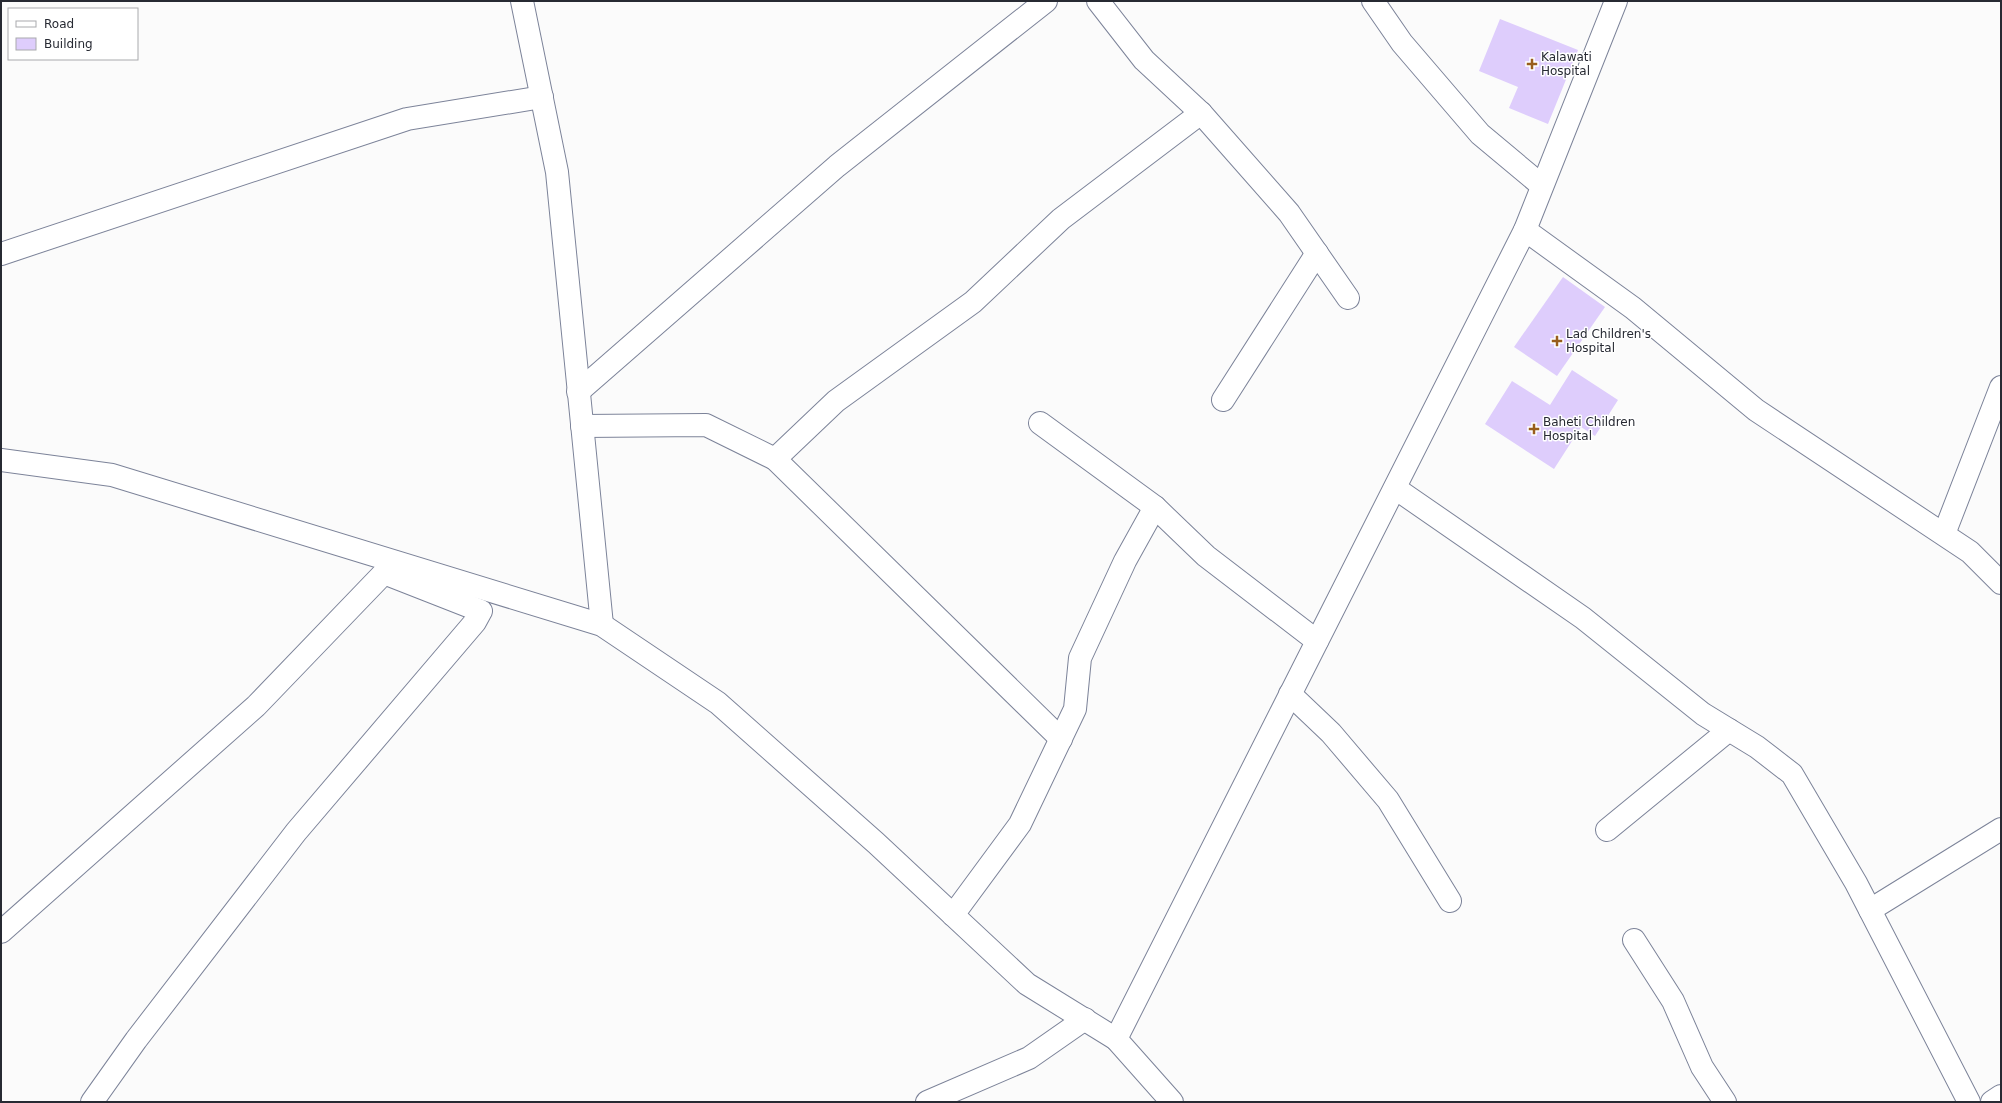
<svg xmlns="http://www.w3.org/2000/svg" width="2002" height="1103" viewBox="0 0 2002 1103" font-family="'DejaVu Sans',sans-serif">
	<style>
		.building { fill: #decdfc }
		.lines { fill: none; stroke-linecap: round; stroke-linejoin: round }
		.street-casing { stroke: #7c8399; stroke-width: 24 }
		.secondary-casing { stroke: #7c8399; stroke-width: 24 }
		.street { stroke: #fff; stroke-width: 22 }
		.secondary { stroke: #fff; stroke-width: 22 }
		.poi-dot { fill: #985d1c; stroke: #fff; stroke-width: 1.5 }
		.labels { text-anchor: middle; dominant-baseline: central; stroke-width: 3; stroke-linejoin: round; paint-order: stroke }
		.poi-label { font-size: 12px; fill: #272a33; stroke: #fff; text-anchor: start }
	</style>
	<rect width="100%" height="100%" fill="#fbfbfb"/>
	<g class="building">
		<polygon points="1500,19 1578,50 1548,124 1509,108 1518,87 1479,71"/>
		<polygon points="1563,277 1605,307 1557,376 1514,347"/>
		<polygon points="1572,370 1618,400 1595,436 1581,427 1554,469 1485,424 1512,381 1550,405"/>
	</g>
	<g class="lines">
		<g class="street-casing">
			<g id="street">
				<polyline points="522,1 557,172 602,625"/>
				<polyline points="1098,1 1144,60 1201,113 1289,213 1348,298"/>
				<polyline points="1373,1 1402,43 1480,134 1541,185"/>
				<polyline points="1525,230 1633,308 1756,410 1970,552 2001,583"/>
				<polyline points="1,254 407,119 542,97"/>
				<polyline points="578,392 837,166 1046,1"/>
				<polyline points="1223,400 1317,253"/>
				<polyline points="1040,423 1155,507 1206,556 1317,641"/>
				<polyline points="582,426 706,425 775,459 1061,739"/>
				<polyline points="775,459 836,401 973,302 1061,219 1201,113"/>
				<polyline points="1,460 112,475 602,625 718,703 876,843 1027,984 1116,1039"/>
				<polyline points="1395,488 1583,618 1703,714 1757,747 1792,774 1856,883 1969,1102"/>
				<polyline points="1944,534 2001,387"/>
				<polyline points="1290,694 1331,733 1388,800 1450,901"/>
				<polyline points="1607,830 1729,730"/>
				<polyline points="1870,910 2001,829"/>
				<polyline points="953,915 1020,824 1075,709 1080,658 1125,561 1155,507"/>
				<polyline points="1,932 256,706 384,573 481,611 475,622 296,832 136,1040 92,1102"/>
				<polyline points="1634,940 1673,1001 1702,1067 1725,1102"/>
				<polyline points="927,1102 1029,1058 1085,1019"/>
				<polyline points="1992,1102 2001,1096"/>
			</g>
		</g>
		<g class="secondary-casing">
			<polyline id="secondary" points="1172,1102 1116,1039 1525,230 1616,1"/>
		</g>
		<use href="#street" class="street"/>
		<use href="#secondary" class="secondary"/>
	</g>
	<g class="poi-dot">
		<path d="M1530 58h4v4h4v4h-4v4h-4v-4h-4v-4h4z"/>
		<path d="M1555 335h4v4h4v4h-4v4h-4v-4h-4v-4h4z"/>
		<path d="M1532 423h4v4h4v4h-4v4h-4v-4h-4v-4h4z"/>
	</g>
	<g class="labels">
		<g class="poi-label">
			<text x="1541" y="57">Kalawati<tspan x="1541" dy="14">Hospital</tspan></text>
			<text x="1566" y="334">Lad Children's<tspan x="1566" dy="14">Hospital</tspan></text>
			<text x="1543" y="422">Baheti Children<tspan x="1543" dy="14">Hospital</tspan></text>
		</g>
	</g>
	<rect width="2002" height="1103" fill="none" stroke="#272a33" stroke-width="4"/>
	<rect x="8" y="8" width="130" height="52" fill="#ffffff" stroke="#a9aaad"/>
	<rect x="16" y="21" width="20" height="6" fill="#ffffff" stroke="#a9aaad"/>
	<text x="44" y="28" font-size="12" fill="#272a33">Road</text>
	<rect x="16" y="38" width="20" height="12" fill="#decdfc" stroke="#a9aaad"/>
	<text x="44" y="48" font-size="12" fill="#272a33">Building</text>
</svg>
